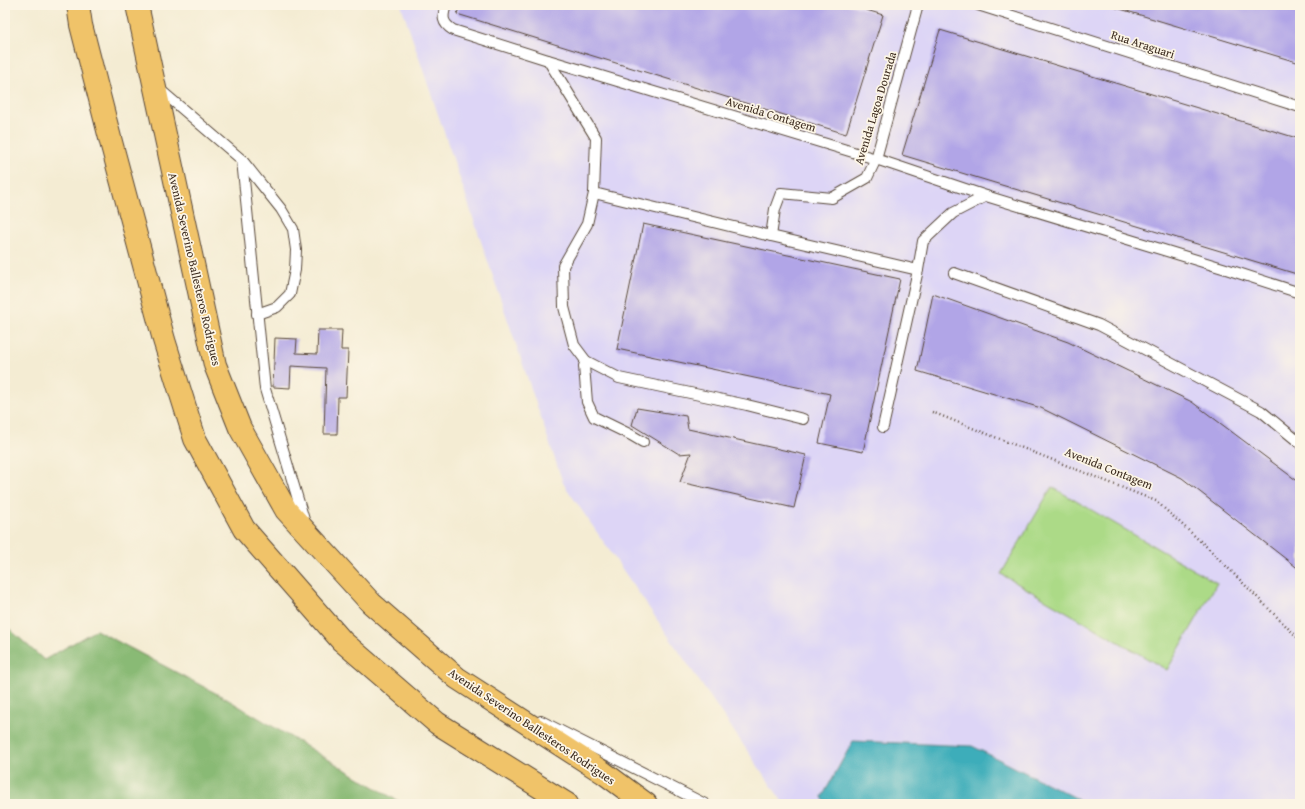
<svg xmlns="http://www.w3.org/2000/svg" width="1305" height="809" viewBox="0 0 1305 809" font-family="'Gentium Book Plus',serif">
	<style>
		.built { fill: #ddd5f6 }
		.green { fill: #acda87; stroke: #748252 }
		.forest { fill: #89ba74; stroke: #627249 }
		.water { fill: #3dadba; stroke: #3c6c6c }
		.building { fill: #b1a5e7 }
		.lines { fill: none; stroke-linecap: round; stroke-linejoin: round }
		.lane-casing { stroke: #574739; stroke-width: 12 }
		.primary-casing { stroke: #574739; stroke-width: 24 }
		.path { stroke: #574739; stroke-width: 2.5; stroke-dasharray: 1 3; stroke-linecap: butt }
		.lane { stroke: #fff; stroke-width: 10 }
		.primary { stroke: #f0c369; stroke-width: 22 }
		.labels { text-anchor: middle; dominant-baseline: central; stroke-width: 3.5; stroke-linejoin: round; paint-order: stroke }
		.street-label { font-size: 12px; fill: #3b2a1e; stroke: #fcf5e5 }
	</style>
	<rect width="100%" height="100%" fill="#fcf5e5"/>
	<filter id="ink" filterUnits="userSpaceOnUse"><feTurbulence type="fractalNoise" baseFrequency=".025" numOctaves="2"/><feDisplacementMap in="SourceGraphic" scale="8" xChannelSelector="R" yChannelSelector="G"/><feConvolveMatrix kernelMatrix="1 2 1 2 8 2 1 2 1" color-interpolation-filters="sRGB"/></filter>
	<filter id="wash" filterUnits="userSpaceOnUse"><feTurbulence type="fractalNoise" baseFrequency=".012" numOctaves="4" result="noise"/><feDisplacementMap in="SourceGraphic" scale="16" xChannelSelector="R" yChannelSelector="G"/><feGaussianBlur stdDeviation="0.9" result="paint"/><feColorMatrix in="noise" values="0 0 0 0 0 0 0 0 0 0 0 0 0 0 0 0 0 1.4 0 .05"/><feComposite in="paint" operator="in"/></filter>
	<g filter="url(#wash)">
		<rect width="100%" height="100%" fill="#f4ecd3"/>
		<polygon class="built" points="401,5 1300,5 1300,804 784,804 563,483"/>
		<polygon class="green" points="1052,487 1217,583 1167,670 1001,574"/>
		<polygon class="forest" points="5,625 44,660 96,630 225,698 403,804 5,804"/>
		<polygon class="water" points="853,741 972,746 1078,799 1079,804 826,804 822,797"/>
		<g id="blocks">
			<g class="building">
				<polygon points="460,5 850,5 883,15 846,134 457,14"/>
				<polygon points="1107,5 1300,5 1300,63"/>
				<polygon points="940,30 1300,139 1300,275 902,155"/>
				<polygon points="643,224 900,279 863,452 819,443 830,394 617,349"/>
				<polygon points="933,294 1068,342 1192,402 1300,483 1300,570 1182,478 1041,408 917,371"/>
				<polygon points="318,330 342,330 341,350 348,350 346,397 338,397 337,434 324,434 326,368 291,366 290,388 273,387 275,338 297,339 296,353 317,354"/>
				<polygon points="637,408 686,416 688,429 806,455 794,508 680,482 691,453 679,454 632,425"/>
			</g>
		</g>
	</g>
	<g filter="url(#ink)">
		<use href="#blocks" fill-opacity="0" stroke="#574739" stroke-width="1"/>
		<g class="lines">
			<g class="lane-casing">
				<g id="lane">
					<path d="M446 5C442 17 442 23 453 30L548 60 876 159 986 196 1226 269 1300 293"/>
					<polyline points="978,5 1300,107"/>
					<polyline points="548,60 596,138 594,193 587,224 563,266 564,307 574,345 586,361 619,378 747,405 803,419"/>
					<polyline points="158,88 242,160 281,209 293,229 296,250 295,270 290,294 277,307 257,314"/>
					<polyline points="242,160 265,389 305,523"/>
					<polyline points="594,193 771,236 918,270 923,241 953,213 986,196"/>
					<polyline points="771,236 775,209 781,193 832,198 867,178 876,159 918,5"/>
					<polyline points="954,273 1099,325 1261,411 1300,443"/>
					<polyline points="586,361 584,366 587,402 594,417 631,435 643,442"/>
					<polyline points="883,427 918,270"/>
					<polyline points="541,721 705,804"/>
				</g>
			</g>
			<g class="primary-casing">
				<g id="primary">
					<polyline points="78,5 81,25 111,142 164,340 195,439 244,529 342,641 437,723 567,804"/>
					<polyline points="137,5 215,365 240,428 286,510 371,603 457,678 604,773 646,804"/>
				</g>
			</g>
			<polyline class="path" points="932,412 1156,501 1208,548 1300,640"/>
			<use href="#lane" class="lane"/>
			<use href="#primary" class="primary"/>
		</g>
	</g>
	<g class="labels">
		<g class="street-label">
			<text transform="translate(1143 44) rotate(18)">Rua Araguari</text>
			<text transform="translate(875 108) rotate(-73)">Avenida Lagoa Dourada</text>
			<text transform="translate(771 114) rotate(17)">Avenida Contagem</text>
			<text transform="translate(195 269) rotate(77)">Avenida Severino Ballesteros Rodrigues</text>
			<text transform="translate(1109 468) rotate(22)">Avenida Contagem</text>
			<text transform="translate(532 726) rotate(34)">Avenida Severino Ballesteros Rodrigues</text>
		</g>
	</g>
	<rect width="1305" height="809" fill="none" stroke="#fcf5e5" stroke-width="20"/>
</svg>
